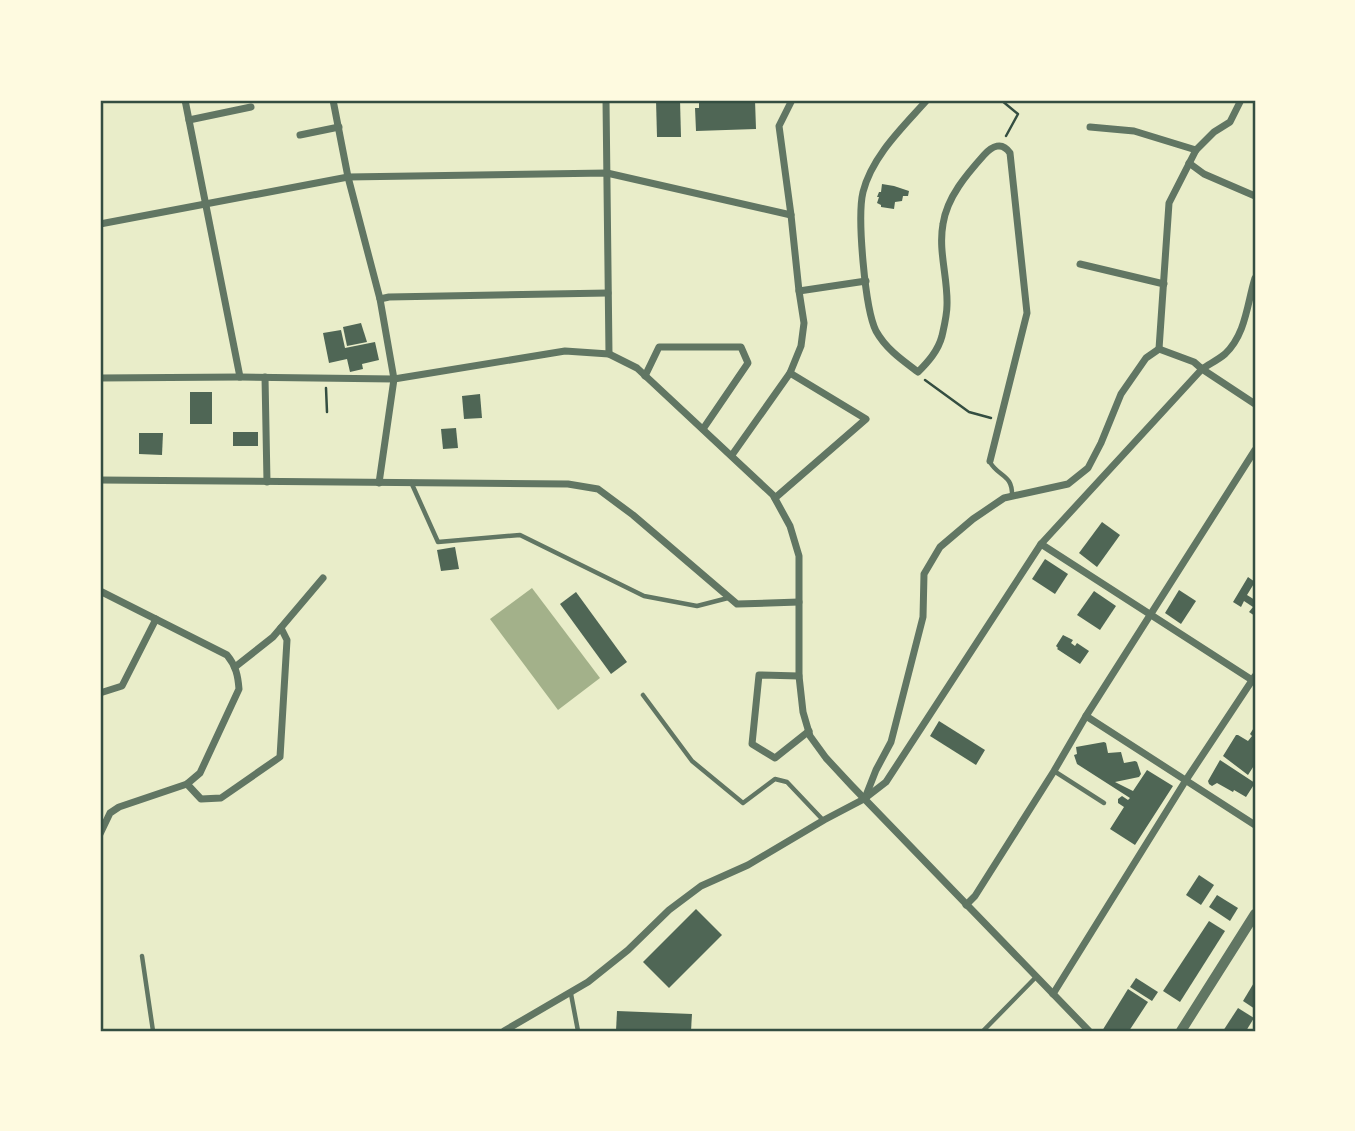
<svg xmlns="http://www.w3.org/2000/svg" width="1355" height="1131" viewBox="0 0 1355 1131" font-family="'Source Sans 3',sans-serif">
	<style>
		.water { fill: #a3b18a }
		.building { fill: #4f6655 }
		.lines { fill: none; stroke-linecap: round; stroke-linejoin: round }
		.path { stroke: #344e41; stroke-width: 2.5 }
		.service { stroke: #617663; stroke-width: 4.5 }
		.minor { stroke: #617663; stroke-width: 7 }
		.tertiary { stroke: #617663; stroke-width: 10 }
		.neatline { fill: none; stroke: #344e41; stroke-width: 2.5 }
	</style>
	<rect width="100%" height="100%" fill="#e9edc9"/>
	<polygon class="water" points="532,588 600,678 558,710 490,619"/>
	<g class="building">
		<polygon points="656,100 680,100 681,137 657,137"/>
		<polygon points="699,100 755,100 756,129 696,131 695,108 699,108"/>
		<polygon points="882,184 894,186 909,191 908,196 903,196 902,201 895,202 894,209 881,207 881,205 877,203 879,197 877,197 879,192 881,192"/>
		<polygon points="361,323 367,342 347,346 343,327"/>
		<polygon points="341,330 345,348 375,342 379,360 362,364 363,369 350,372 347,359 329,363 323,333"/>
		<rect x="190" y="392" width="22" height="32"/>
		<polygon points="480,394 482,418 464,419 462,396"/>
		<polygon points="456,428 458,448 443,449 441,429"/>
		<rect x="233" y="432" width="25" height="14"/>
		<polygon points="139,433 163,433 162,455 139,454"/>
		<polygon points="1102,522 1120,535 1097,567 1079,553"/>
		<polygon points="455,547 459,569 441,571 437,550"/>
		<polygon points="1045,559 1068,574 1055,594 1032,579"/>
		<polygon points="1248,577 1255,582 1247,595 1255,600 1255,616 1249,612 1253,607 1244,601 1241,607 1233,602"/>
		<polygon points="1179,590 1196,601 1181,624 1165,613"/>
		<polygon points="1094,591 1116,606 1100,630 1077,615"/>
		<polygon points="576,592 627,662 611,674 560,604"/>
		<polygon points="1063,635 1073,640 1071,643 1075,646 1077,643 1089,651 1080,664 1057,649 1058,648 1056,646"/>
		<polygon points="939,721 985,750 976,765 930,736"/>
		<polygon points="1255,726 1255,764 1248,775 1223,756 1236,735 1238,735 1248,741 1252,736 1250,734"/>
		<polygon points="1104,742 1106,743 1108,753 1121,752 1124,763 1135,761 1137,762 1141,774 1139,777 1115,782 1133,791 1147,770 1173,786 1135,845 1110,829 1124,807 1118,803 1118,799 1122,796 1128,800 1130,798 1077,764 1074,755 1077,754 1076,747"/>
		<polygon points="1220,760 1255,783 1246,797 1234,790 1233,792 1217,783 1212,786 1209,784 1208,781"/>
		<polygon points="1199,875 1214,885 1201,905 1186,895"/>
		<polygon points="1217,895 1238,908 1230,921 1209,907"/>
		<polygon points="696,909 722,935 669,988 643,962"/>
		<polygon points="1209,921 1225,931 1180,1002 1163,991"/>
		<polygon points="1136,978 1158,992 1152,1001 1130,987"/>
		<polygon points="1255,981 1255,1009 1243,1001"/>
		<polygon points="1128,989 1148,1002 1129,1031 1102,1031"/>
		<polygon points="1238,1008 1254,1018 1246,1031 1223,1031"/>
		<polygon points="617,1011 692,1014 691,1031 616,1031"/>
	</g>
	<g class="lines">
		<g class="path">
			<polyline points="1001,100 1018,114 1006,136"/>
			<polyline points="925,380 969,412 991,418"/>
			<polyline points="326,388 327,412"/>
		</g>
		<g class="service">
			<path d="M990 462C998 477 1013 474 1012 496"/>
			<polyline points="411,482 438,542 520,535 644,596 697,606 728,598"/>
			<polyline points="643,695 692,761 743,803 775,779 787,782 823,820"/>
			<polyline points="1054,771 1104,803"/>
			<polyline points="142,956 153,1031"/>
			<polyline points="571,994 578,1031"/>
			<polyline points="983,1031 1036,977"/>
		</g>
		<g class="minor">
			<polyline points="185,100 240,377"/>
			<polyline points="333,100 348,177 380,299 394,379 379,483"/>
			<polyline points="606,100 609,354"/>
			<path d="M927 100C903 127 872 156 863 192 857 217 865 309 876 331 886 349 902 360 918 372 928 362 938 351 942 336 944 327 947 315 947 305 948 278 938 251 943 224 947 197 967 174 984 155 992 146 1002 141 1010 153L1027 313 990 461"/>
			<polyline points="189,120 251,107"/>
			<polyline points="1090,127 1134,131 1196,150"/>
			<polyline points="300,135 339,127"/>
			<polyline points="1189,163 1204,174 1255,196"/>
			<polyline points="100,224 348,177 607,173 791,215"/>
			<polyline points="1080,264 1164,284"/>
			<polyline points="799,291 866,281"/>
			<polyline points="380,299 389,297 608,293"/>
			<polyline points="1159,349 1169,203 1196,150 1214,132 1230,122 1241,100"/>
			<polyline points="645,376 659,347 741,347 748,363 703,429"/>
			<polyline points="265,377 267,482"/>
			<polyline points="100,378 240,377 394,379 565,351 609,354 637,368 773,495 790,526 799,556 799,676 803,712 810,736 826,758 852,786 1089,1031"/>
			<polyline points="732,455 790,373 801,346 804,323 799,291 791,215 779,126 792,100"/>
			<polyline points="100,480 568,484 598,489 633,515 737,604 799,602"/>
			<polyline points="775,498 866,419 790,373"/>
			<polyline points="1041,544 1252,680"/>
			<path d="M100 591 227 655C236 666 238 676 239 689L200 773 187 784 119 807 110 813 100 834"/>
			<polyline points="235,667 273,637 323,578"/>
			<polyline points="799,676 759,675 752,744 775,758 809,731"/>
			<polyline points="100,693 122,686 156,619"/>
			<polyline points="1086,716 1255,825"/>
			<polyline points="187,784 201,799 221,798 280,757 287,640 281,628"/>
			<polyline points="865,798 876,770 891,742 923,617 924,574 940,547 973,519 1004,498 1068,484 1088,468 1101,443 1121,394 1146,358 1159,349 1194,362 1202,369 1255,404"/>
			<polyline points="966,905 975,896 1054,771 1086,716 1255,450"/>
			<polyline points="1053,994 1186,780 1255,676"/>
			<path d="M504 1031 588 982 628 950 669 910 701 886 748 865 824 820 864 799 886 782 1041 544 1202 369C1209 364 1218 360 1225 354 1246 334 1247 304 1255 278"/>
		</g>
		<polyline class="tertiary" points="1181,1031 1255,914"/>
	</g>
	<rect width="1355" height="1131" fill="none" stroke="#fefae0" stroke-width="203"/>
	<rect x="102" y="102" width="1152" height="928" class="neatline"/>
</svg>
